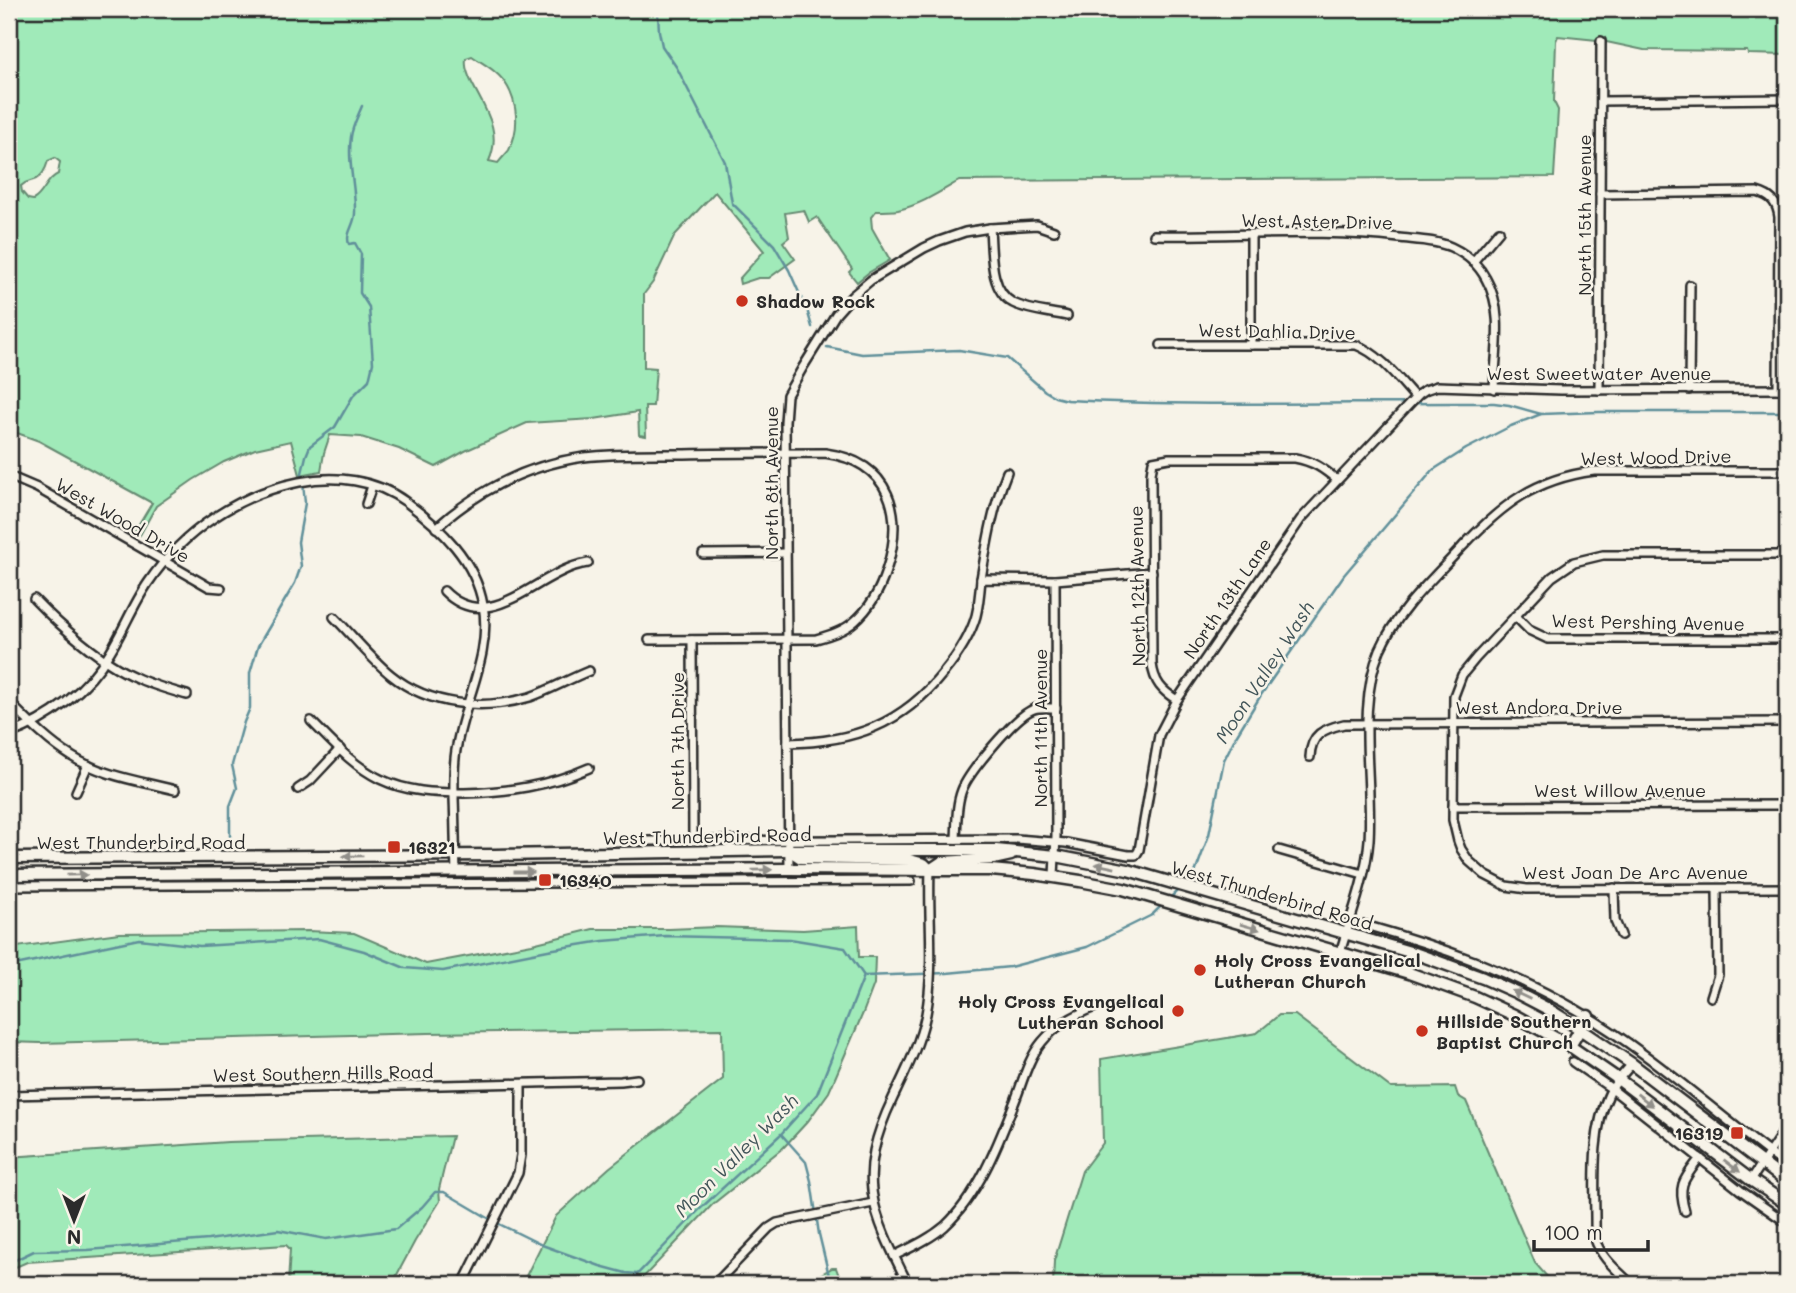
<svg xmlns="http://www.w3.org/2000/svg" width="1796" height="1293" viewBox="0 0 1796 1293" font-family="Mali,sans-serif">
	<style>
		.green { fill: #a0eab9; stroke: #668a72; stroke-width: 2; fill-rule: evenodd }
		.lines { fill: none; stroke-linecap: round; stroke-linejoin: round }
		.stream { stroke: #61909a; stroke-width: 2.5 }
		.minor-casing { stroke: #2b2b2b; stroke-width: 12 }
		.major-casing { stroke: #2b2b2b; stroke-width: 15 }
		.minor { stroke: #f7f3e8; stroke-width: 7 }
		.major { stroke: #f7f3e8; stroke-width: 10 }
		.oneway { fill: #918f8a }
		.poi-dot { fill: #c8321e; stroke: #f7f3e8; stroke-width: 2.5 }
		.labels { text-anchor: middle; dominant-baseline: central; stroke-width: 5; stroke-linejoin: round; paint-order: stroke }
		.street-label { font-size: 18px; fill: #2b2b2b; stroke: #f7f3e8 }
		.poi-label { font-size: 18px; font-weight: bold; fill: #2b2b2b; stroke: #f7f3e8; text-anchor: start }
		.water-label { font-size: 19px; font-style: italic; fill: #425559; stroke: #f7f3e8 }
	</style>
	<rect width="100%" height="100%" fill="#f7f3e8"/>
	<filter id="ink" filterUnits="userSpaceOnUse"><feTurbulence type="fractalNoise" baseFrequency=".0143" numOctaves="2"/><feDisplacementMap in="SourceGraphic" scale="14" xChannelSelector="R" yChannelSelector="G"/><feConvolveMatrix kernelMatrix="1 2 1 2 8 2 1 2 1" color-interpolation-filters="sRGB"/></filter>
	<g filter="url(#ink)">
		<g class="green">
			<path d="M9 9H1787V55L1748 54 1747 51 1644 50 1597 40 1558 36 1556 41 1554 102 1558 110 1554 177 959 181C940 192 920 205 898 210 891 211 883 211 876 211L871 217 872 228 890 260 868 273 857 282 849 272 852 269 817 217 809 222 804 210 785 213 789 237 783 242 795 259 769 278H758L740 284 739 279 764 251 715 192 675 235 653 282 644 294V367L656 368 653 406H645L646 436 639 435 638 412 594 419 527 423 465 451 436 467 399 449 361 437 330 435 324 453 321 471 300 475 291 441 255 449 224 462 193 480 156 506 140 535 134 533 152 503 39 441 9 430ZM472 56C479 61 488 66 495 72 517 90 522 125 509 150 506 154 501 159 498 163L489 161C503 129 483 107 470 79 467 71 465 67 466 58ZM55 158 60 162 58 174C46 179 44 194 33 200L28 199 22 192 21 186C27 180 30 182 36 179 43 176 46 168 48 161Z"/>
			<polygon points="858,926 859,957 875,957 874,984 863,1013 829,1092 808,1121 784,1147 713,1204 637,1284 522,1284 556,1216 609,1168 723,1079 722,1029 428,1033 40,1043 9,1042 9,948 119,933 308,931 354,933 426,964 532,944 593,929 669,929 717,927 803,930"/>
			<polygon points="1279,1015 1295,1015 1391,1088 1455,1087 1458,1096 1466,1101 1535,1263 1549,1279 1554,1281 1553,1284 1053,1284 1054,1261 1082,1171 1103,1143 1101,1059 1257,1033"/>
			<polygon points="452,1136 439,1189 440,1201 415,1241 392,1284 288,1284 290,1249 286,1245 27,1262 9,1270 9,1157 228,1142"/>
			<polygon points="832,1268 836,1268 842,1284 800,1284 816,1277"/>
		</g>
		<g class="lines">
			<g class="stream">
				<polyline points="659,9 658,14 659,31 662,46 677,68 725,162 732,203 774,245 789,270 808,313 812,327"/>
				<path d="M827 347 862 354 959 350 1007 358 1045 391 1055 397 1067 400C1210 407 1352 402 1494 403L1509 405 1541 414"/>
				<path d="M230 847V806L237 788 232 765 244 722 250 708V673L258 646 295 583 301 566 298 542 305 503 302 473 306 456 310 446 335 427 353 396 369 380 373 363 369 307 360 293 361 254 355 243 349 244C345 233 355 225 355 213 356 188 347 162 351 137 352 127 358 116 362 106"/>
				<polyline points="1184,884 1195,873 1209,835 1224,760 1236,736 1261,695 1344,575 1433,470 1466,449 1511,426 1541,414 1599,412 1787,412"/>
				<polyline points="1169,899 1179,889"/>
				<polyline points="9,964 20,964 139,939 200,946 319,939 364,951 405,968 443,971 548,950 603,941 665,936 790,939 845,948 864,976"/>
				<polyline points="782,1135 806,1162 811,1181 819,1234 831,1284"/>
				<polyline points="9,1263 34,1251 88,1250 208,1240 278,1230 326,1239 396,1229 422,1207 435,1192 444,1192 495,1222 542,1245 600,1266 626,1273 637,1274"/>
				<polyline points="628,1284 700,1209 781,1134 817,1094 864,976 947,973 1010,967 1087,947 1152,915 1164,903"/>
			</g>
			<g class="minor-casing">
				<g id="minor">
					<polyline points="1601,101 1787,99"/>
					<path d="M1600 194 1757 192C1771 196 1777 202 1779 217L1778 389"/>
					<path d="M990 228C992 252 989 290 1013 303 1029 311 1050 312 1067 316"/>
					<polyline points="1251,234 1251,345"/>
					<path d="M1154 235C1236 237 1318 228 1399 238 1416 240 1435 240 1451 247 1466 254 1479 265 1486 279 1505 312 1495 353 1494 389"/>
					<polyline points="1473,262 1499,231"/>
					<path d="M1161 345H1356C1380 354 1398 378 1415 397"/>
					<polyline points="1599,390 1601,41"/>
					<polyline points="1689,390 1690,285"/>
					<polyline points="9,476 37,488 58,500 209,587 221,588"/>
					<polyline points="366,504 372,486"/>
					<path d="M436 528C478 490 528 465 584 457 617 453 652 454 685 454 732 453 778 453 825 453 891 462 905 514 886 571 880 590 871 607 855 621 844 631 830 635 816 639L649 640"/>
					<polyline points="703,554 786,553"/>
					<polyline points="1787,555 1603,555 1574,562 1552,577 1476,658 1462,675 1454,696 1453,820 1458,841 1461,849 1469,861 1485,875 1506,886 1527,889 1787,888"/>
					<path d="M981 579C987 542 993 507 1007 472"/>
					<path d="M444 591C486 634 531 581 572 567 577 565 583 564 588 563"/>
					<path d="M34 599C59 625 102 663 135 677 151 685 170 690 187 695"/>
					<polyline points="1515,616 1529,630 1548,639 1787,639"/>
					<path d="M334 617C353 636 370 658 391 675 429 706 484 711 530 697 550 690 569 679 589 671"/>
					<polyline points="692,640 693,841"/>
					<path d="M1177 700C1162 691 1154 682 1152 664L1151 474 1153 461 1169 458H1295C1313 461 1324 469 1337 480"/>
					<path d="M9 702C28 721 48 742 71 756 102 776 140 781 175 790"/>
					<path d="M311 721C332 742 353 766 380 779 407 792 435 793 464 793 508 792 548 786 589 768"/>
					<path d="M9 734C49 720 88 690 110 652 124 629 133 605 148 583 183 531 239 494 299 482 336 475 375 479 406 502 441 528 475 560 483 605 492 653 465 699 457 745 453 762 454 780 454 798 455 823 455 847 456 872"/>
					<path d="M788 743C853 742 902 725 944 672 958 655 970 637 976 616 979 604 980 591 981 579L1055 580 1152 572"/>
					<path d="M1310 757C1311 734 1323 729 1344 724L1787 722"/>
					<polyline points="298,789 310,781 340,749"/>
					<polyline points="76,792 88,765"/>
					<polyline points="1453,806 1787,805"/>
					<path d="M956 839C957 823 956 805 962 790 969 772 1016 715 1034 709 1040 707 1049 708 1056 708"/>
					<polyline points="648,841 1017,839 1066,843 1128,855 1136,855 1139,850 1159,735 1177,700 1301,519 1419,394 1425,390 1437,386 1561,390 1787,389"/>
					<polyline points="1279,850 1363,874"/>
					<polyline points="789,869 785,422 787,395 803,367 836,314 852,296 871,280 924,248 939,241 965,232 990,228 1037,225 1054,231"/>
					<polyline points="1054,876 1056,836 1055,580"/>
					<polyline points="9,886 911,881"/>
					<polyline points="1614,888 1615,921 1621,935"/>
					<path d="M1365 925C1439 946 1510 971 1577 1010 1653 1054 1717 1115 1787 1166"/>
					<path d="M1340 953C1351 916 1366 878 1369 840 1373 780 1356 706 1380 650 1398 609 1434 578 1463 546 1503 504 1535 479 1594 471H1787"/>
					<polyline points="1711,997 1718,975 1717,889"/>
					<polyline points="1573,1062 1612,1089 1740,1190 1787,1223"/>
					<polyline points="9,1095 621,1081 637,1079"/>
					<polyline points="1751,1180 1787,1126"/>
					<path d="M1685 1211C1677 1185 1684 1179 1700 1158"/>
					<path d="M894 1256C912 1247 930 1239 945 1226 978 1195 997 1147 1013 1106 1022 1085 1027 1060 1042 1042 1056 1025 1074 1015 1095 1007"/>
					<polyline points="463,1284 518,1173 521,1155 521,1084"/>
					<polyline points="715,1284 769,1228 777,1223 873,1203"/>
					<path d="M908 1284C871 1210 855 1178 893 1098 906 1071 920 1043 926 1014 935 967 928 917 930 870"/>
					<path d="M1631 1284C1617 1270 1601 1258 1595 1239 1596 1194 1589 1135 1609 1094 1614 1083 1623 1074 1632 1064"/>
				</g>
			</g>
			<g class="major-casing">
				<g id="major">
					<polyline points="789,850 801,858 910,860 924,864 930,870 942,862 993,859 1011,855"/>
					<polyline points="9,858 495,855 789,850 996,850 1056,856 1128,870 1417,954 1483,978 1517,993 1548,1009 1580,1029 1632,1064 1787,1182"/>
					<polyline points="9,875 789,869 942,870 991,870 1034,874 1080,881 1123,889 1409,973 1475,997 1514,1015 1570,1046 1618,1079 1751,1180 1787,1204"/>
					<polyline points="1570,1046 1588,1016"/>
				</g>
			</g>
			<use href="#minor" class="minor"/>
			<use href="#major" class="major"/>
		</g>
		<defs><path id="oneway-solid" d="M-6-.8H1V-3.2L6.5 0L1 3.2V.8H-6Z" transform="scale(1.75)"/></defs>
		<g class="oneway">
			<use href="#oneway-solid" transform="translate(353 856) rotate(179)"/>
			<use href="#oneway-solid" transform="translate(1105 866) rotate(-168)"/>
			<use href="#oneway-solid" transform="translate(762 870) rotate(-1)"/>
			<use href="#oneway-solid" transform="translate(524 872)"/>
			<use href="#oneway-solid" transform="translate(77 875) rotate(-1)"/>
			<use href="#oneway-solid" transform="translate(1250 927) rotate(16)"/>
			<use href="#oneway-solid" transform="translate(1521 995) rotate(-154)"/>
			<use href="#oneway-solid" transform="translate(1645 1100) rotate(38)"/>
			<use href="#oneway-solid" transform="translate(1732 1166) rotate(37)"/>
		</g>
	</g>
	<g class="poi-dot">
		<circle cx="742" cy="301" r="7"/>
		<rect x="387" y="840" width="14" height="14" rx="3.5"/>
		<rect x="538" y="873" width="14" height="14" rx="3.5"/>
		<circle cx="1200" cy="970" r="7"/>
		<circle cx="1178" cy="1011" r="7"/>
		<circle cx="1422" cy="1031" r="7"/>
		<rect x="1730" y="1126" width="14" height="14" rx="3.5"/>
	</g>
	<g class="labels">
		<g class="street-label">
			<text transform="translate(1584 215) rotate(-90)">North 15th Avenue</text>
			<text transform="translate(1317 221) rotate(1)">West Aster Drive</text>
			<text transform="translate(1277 331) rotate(1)">West Dahlia Drive</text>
			<text x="1599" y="373">West Sweetwater Avenue</text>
			<text transform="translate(1656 457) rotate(-1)">West Wood Drive</text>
			<text transform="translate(771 483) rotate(-90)">North 8th Avenue</text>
			<text transform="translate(123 520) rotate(30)">West Wood Drive</text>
			<text transform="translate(1137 586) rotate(-91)">North 12th Avenue</text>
			<text transform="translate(1227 598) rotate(-56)">North 13th Lane</text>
			<text transform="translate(1648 622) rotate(1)">West Pershing Avenue</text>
			<text x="1539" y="707">West Andora Drive</text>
			<text transform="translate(1040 728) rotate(-90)">North 11th Avenue</text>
			<text transform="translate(677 741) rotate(-90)">North 7th Drive</text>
			<text x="1620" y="790">West Willow Avenue</text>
			<text transform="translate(707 836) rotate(-1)">West Thunderbird Road</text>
			<text x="141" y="842">West Thunderbird Road</text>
			<text x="1635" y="872">West Joan De Arc Avenue</text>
			<text transform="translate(1272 895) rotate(16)">West Thunderbird Road</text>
			<text transform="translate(323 1073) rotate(-1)">West Southern Hills Road</text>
		</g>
		<g class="poi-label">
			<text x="756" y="301">Shadow Rock</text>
			<text x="408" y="847">16321</text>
			<text x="559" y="880">16340</text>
			<text x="1214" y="960">Holy Cross Evangelical<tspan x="1214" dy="21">Lutheran Church</tspan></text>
			<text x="1164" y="1001" text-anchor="end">Holy Cross Evangelical<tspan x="1164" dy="21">Lutheran School</tspan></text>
			<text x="1436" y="1021">Hillside Southern<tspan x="1436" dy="21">Baptist Church</tspan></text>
			<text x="1723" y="1133" text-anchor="end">16319</text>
		</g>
		<g class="water-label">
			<text transform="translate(1264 672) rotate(-57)">Moon Valley Wash</text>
			<text transform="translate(736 1155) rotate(-45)">Moon Valley Wash</text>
		</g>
	</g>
	<rect width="1796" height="1293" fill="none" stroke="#f7f3e8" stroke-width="35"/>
	<rect x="18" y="18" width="1761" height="1258" fill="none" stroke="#2b2b2b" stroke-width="2.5" filter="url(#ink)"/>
	<g transform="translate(74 1220) rotate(180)" stroke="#f7f3e8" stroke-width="5" paint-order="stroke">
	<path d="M0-5L12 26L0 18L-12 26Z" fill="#2b2b2b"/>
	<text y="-10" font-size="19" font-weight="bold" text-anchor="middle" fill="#2b2b2b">N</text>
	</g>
	<path d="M1534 1240v10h114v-10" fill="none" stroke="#2b2b2b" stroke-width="3.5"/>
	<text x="1544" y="1240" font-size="21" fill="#2b2b2b" stroke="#f7f3e8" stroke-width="5" paint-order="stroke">100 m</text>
</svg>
